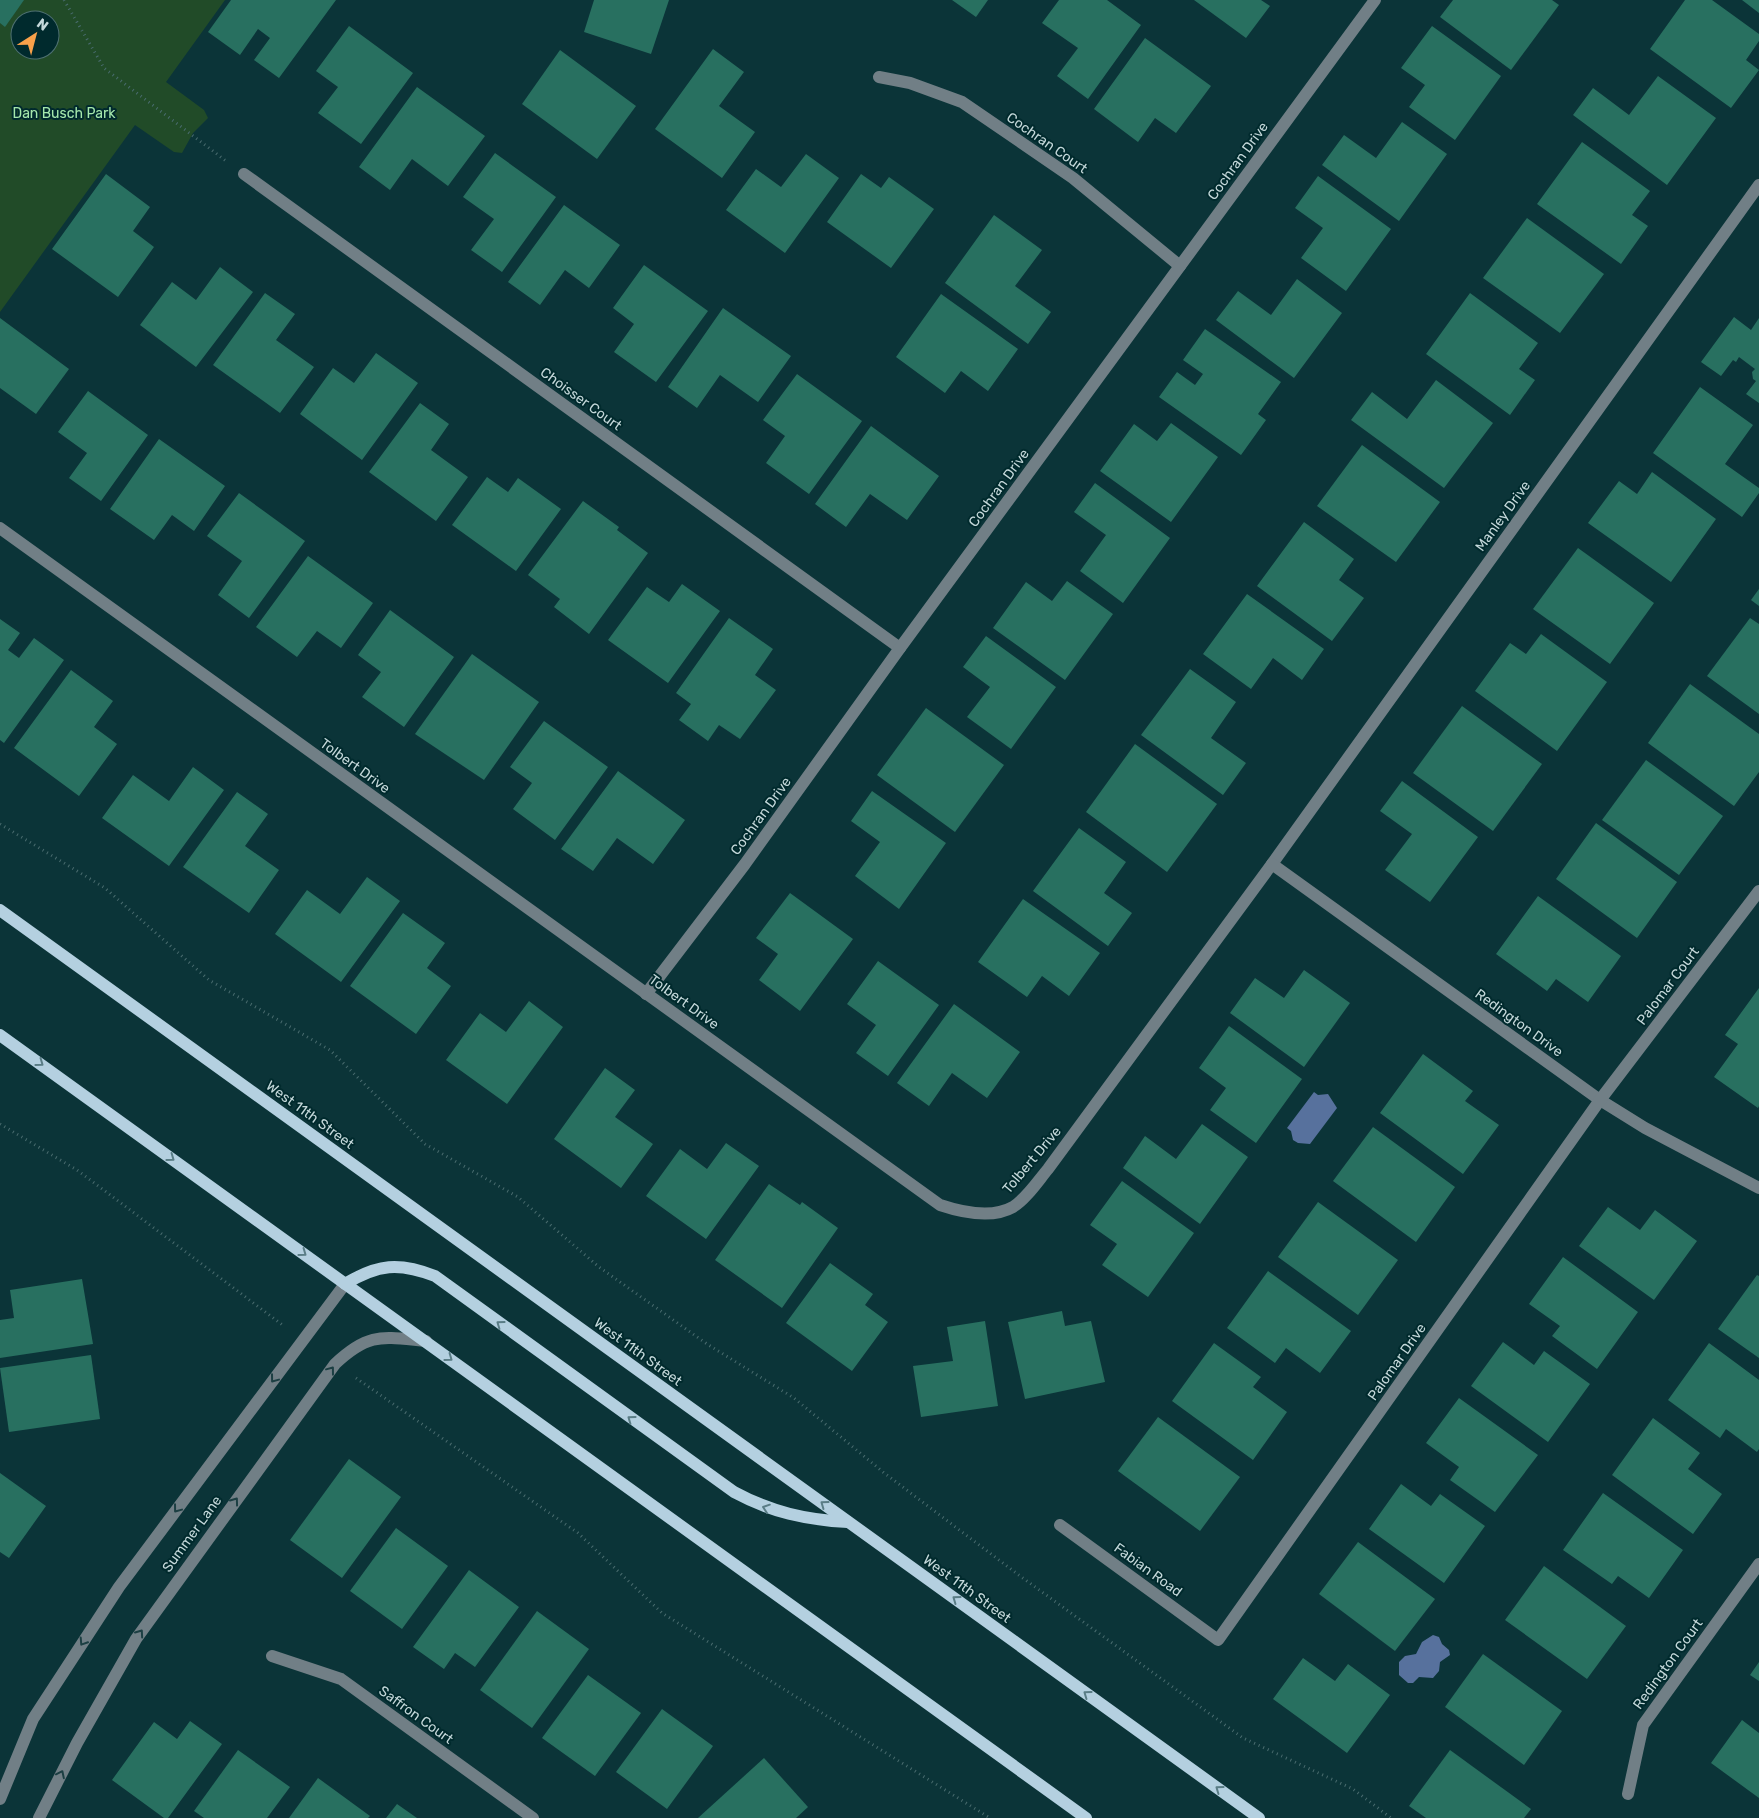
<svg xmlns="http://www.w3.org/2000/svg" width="1759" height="1818" viewBox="0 0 1759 1818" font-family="Rubik,sans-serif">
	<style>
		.green { fill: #214b28; fill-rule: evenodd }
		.water { fill: #57719d }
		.building { fill: #287060 }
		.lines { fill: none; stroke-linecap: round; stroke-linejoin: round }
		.path { stroke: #4a6c6f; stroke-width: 3; stroke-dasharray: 1 4; stroke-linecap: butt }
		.minor { stroke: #717f86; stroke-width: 12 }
		.major { stroke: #b4d0e0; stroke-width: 12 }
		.oneway { stroke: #5a7d86 }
		.oneway2 { stroke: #1c3f43 }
		.labels { text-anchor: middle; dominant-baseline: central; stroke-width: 4; stroke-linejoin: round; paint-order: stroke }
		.park-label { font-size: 14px; fill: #a5e8ac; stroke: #002a2d }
		.street-label { font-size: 14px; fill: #c4d8da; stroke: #002a2d }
	</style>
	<rect width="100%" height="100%" fill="#0b3438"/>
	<path class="green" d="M0 0H225L166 82 204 110 208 118 193 133 182 153 174 152 135 125 0 312ZM20 20H50V50H20Z"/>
	<g class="water">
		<polygon points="1314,1092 1318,1095 1328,1094 1337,1108 1310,1144 1298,1143 1293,1140 1291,1131 1287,1128"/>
		<polygon points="1433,1635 1439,1637 1442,1644 1449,1650 1450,1655 1440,1662 1439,1671 1433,1678 1419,1677 1413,1683 1408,1683 1399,1675 1399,1662 1405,1656 1416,1654 1422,1642"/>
	</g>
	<g class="building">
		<polygon points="0,0 24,0 5,27 0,23"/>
		<polygon points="231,0 336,0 279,78 254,60 270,38 258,29 240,55 208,32"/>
		<polygon points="594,0 669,0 651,54 584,32"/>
		<polygon points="952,0 988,0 976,17"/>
		<polygon points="1059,0 1107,0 1141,25 1088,99 1057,76 1078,48 1042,23"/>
		<polygon points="1194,0 1261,0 1270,6 1246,38"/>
		<polygon points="1453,0 1552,0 1559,5 1511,70 1440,17"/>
		<polygon points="1685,0 1712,0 1759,34 1759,41 1746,60 1759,70 1731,108 1650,49"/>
		<polygon points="1742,0 1759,0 1759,13"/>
		<polygon points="349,26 413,73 361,144 318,113 338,87 316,71"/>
		<polygon points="1432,26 1501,76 1455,140 1409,107 1425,85 1401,68"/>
		<polygon points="1145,38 1211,86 1176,133 1155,118 1138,142 1094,109"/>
		<polygon points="713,49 744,72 719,106 755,132 722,178 655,129"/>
		<polygon points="560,50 636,106 597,159 522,104"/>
		<polygon points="1658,76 1716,118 1667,185 1573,115 1593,88 1629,115"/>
		<polygon points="417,87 485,136 448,186 412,159 390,190 359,167"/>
		<polygon points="1402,122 1447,154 1399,221 1322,165 1344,135 1376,158"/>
		<polygon points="1582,142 1650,191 1632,215 1648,226 1621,264 1537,204"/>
		<polygon points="495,153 556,197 502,272 471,250 494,219 463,197"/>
		<polygon points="806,154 839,178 785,253 726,210 756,169 781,187"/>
		<polygon points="106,174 150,207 133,231 154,247 118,297 52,249"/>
		<polygon points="861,174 881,188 889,177 934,209 891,268 827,222"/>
		<polygon points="1318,176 1391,229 1346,291 1301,258 1323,228 1295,208"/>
		<polygon points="564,205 620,245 589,288 565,270 540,305 508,282"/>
		<polygon points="994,215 1042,250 1015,286 1051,312 1028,344 945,283"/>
		<polygon points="1527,218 1604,274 1560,333 1483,278"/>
		<polygon points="644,265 708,311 656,382 614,352 634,324 613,308"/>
		<polygon points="220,267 253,292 196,367 140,325 172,282 196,300"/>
		<polygon points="1297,279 1342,313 1294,378 1216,320 1238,291 1271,315"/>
		<polygon points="265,293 295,314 276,340 314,367 280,413 213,365"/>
		<polygon points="1470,293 1538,343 1519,369 1535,380 1510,415 1426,354"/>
		<polygon points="941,294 1018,349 988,391 961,371 945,393 896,357"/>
		<polygon points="723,308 791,356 758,402 720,375 697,408 668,387"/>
		<polygon points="1734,317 1751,330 1759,318 1759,403 1746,394 1756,381 1753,379 1752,372 1755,369 1739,357 1736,362 1733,360 1721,376 1701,362"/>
		<polygon points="0,318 69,369 36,414 0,388"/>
		<polygon points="1205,329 1281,382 1258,414 1266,420 1241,455 1159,397 1177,372 1195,385 1203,374 1183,360"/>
		<polygon points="376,353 418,383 362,460 300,414 333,368 354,383"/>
		<polygon points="797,374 862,421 809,494 766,463 785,436 763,420"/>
		<polygon points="1436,380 1493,423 1444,488 1351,420 1372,392 1407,419"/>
		<polygon points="1700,387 1753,425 1725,464 1759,488 1759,493 1742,517 1653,453"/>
		<polygon points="88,391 148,435 101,501 69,478 87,453 58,432"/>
		<polygon points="420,403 449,424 431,450 468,477 436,521 369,472"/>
		<polygon points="1171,423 1218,457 1171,522 1100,471 1134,424 1157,441"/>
		<polygon points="871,426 939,476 907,520 870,494 846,527 815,504"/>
		<polygon points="159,439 225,486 194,531 172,515 154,540 110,509"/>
		<polygon points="1362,445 1440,502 1396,562 1317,506"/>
		<polygon points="1652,472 1716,519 1671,582 1588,523 1619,481 1637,494"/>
		<polygon points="487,477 508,492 518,478 561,509 516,571 452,525"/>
		<polygon points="1095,483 1170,538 1123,603 1080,571 1106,535 1074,512"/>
		<polygon points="239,493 305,541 249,618 218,595 242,561 207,536"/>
		<polygon points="583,501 619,527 617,530 648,553 589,634 554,607 560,599 528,575"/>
		<polygon points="1304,522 1354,559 1339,580 1364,598 1332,641 1257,586"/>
		<polygon points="1578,548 1654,603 1610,664 1533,609"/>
		<polygon points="308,556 373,603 341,648 317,631 297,657 256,627"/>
		<polygon points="1067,581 1113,614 1065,680 993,628 1026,582 1052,601"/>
		<polygon points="682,584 720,611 668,683 608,640 647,587 669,602"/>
		<polygon points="1759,589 1759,606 1751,600"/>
		<polygon points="1247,594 1324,649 1302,680 1273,658 1251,689 1203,654"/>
		<polygon points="390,610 454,657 404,727 362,697 381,672 358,655"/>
		<polygon points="729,618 773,649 755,675 776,690 740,739 719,725 708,741 679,720 691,704 676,693"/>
		<polygon points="1750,618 1759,624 1759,714 1707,676"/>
		<polygon points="0,619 20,633 8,650 19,658 34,638 64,660 4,743 0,740"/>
		<polygon points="1541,634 1607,682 1557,751 1475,691 1510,643 1526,654"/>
		<polygon points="986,636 1056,687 1011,749 967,717 990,687 963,667"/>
		<polygon points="472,654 539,702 484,780 415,734"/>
		<polygon points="1190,669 1236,702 1211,738 1246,763 1223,795 1141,735"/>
		<polygon points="71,670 113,701 94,727 117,744 79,796 14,748"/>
		<polygon points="1690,684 1759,734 1759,772 1734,806 1648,743"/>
		<polygon points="1462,706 1542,764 1493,831 1413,773"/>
		<polygon points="926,708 1004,765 955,832 877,775"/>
		<polygon points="544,721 608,767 555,840 513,809 532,783 510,767"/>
		<polygon points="1135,744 1217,804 1167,872 1086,812"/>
		<polygon points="1646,760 1723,816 1679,875 1602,820"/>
		<polygon points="193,767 224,790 169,866 102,818 133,775 169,801"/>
		<polygon points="618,771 685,820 653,864 617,838 593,871 561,849"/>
		<polygon points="1402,781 1478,837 1430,902 1385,870 1412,834 1380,811"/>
		<polygon points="872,791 946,843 899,909 855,876 880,842 851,821"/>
		<polygon points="237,792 268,814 245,846 279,870 249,913 183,867"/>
		<polygon points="1596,823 1677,882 1637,938 1556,879"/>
		<polygon points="1079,828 1126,862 1104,893 1132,913 1108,946 1033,891"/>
		<polygon points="367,877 400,901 341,982 275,934 307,890 340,914"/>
		<polygon points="790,893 853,939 800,1011 759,980 778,954 756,938"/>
		<polygon points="1538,896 1621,956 1588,1002 1556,979 1547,991 1496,954"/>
		<polygon points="1023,899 1100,953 1069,996 1042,976 1027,997 978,962"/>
		<polygon points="403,913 445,943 427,968 451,986 416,1034 350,986"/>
		<polygon points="878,961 939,1005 888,1076 856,1053 876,1025 847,1004"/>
		<polygon points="1304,970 1350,1003 1304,1067 1230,1013 1255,978 1284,998"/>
		<polygon points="1759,988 1759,1106 1758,1108 1714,1077 1738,1044 1725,1035"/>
		<polygon points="529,1001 563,1027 507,1104 446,1060 480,1013 506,1032"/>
		<polygon points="954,1004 1020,1052 987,1098 952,1073 929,1106 897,1083"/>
		<polygon points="1229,1026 1302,1079 1256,1143 1210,1110 1226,1088 1199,1068"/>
		<polygon points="1423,1054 1473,1091 1465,1101 1499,1125 1463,1174 1380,1113"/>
		<polygon points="605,1068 635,1090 615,1117 653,1144 621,1188 554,1139"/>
		<polygon points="1202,1124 1248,1157 1200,1224 1123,1168 1145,1136 1176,1159"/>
		<polygon points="1373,1127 1455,1187 1416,1242 1333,1181"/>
		<polygon points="726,1143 759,1166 706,1239 646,1196 680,1149 707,1169"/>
		<polygon points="1122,1181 1194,1233 1148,1297 1102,1265 1117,1244 1090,1225"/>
		<polygon points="769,1184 800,1205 802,1202 838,1228 782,1308 715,1260"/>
		<polygon points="1318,1202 1398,1260 1358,1315 1278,1257"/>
		<polygon points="1608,1207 1640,1230 1655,1210 1697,1241 1654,1300 1579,1246"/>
		<polygon points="1563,1257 1638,1312 1597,1369 1552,1336 1560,1326 1529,1304"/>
		<polygon points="830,1263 873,1294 865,1305 888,1322 852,1371 786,1323"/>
		<polygon points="1268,1271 1351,1331 1320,1373 1286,1348 1275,1363 1227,1328"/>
		<polygon points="1757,1275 1759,1276 1759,1358 1718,1329"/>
		<polygon points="82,1279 93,1344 0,1358 0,1320 14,1318 10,1290"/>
		<polygon points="1062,1311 1065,1326 1091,1321 1105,1382 1025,1399 1008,1322"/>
		<polygon points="985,1321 998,1406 921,1417 913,1366 953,1361 947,1327"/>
		<polygon points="1503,1342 1534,1365 1544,1351 1590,1384 1548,1442 1471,1386"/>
		<polygon points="1214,1343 1261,1377 1253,1387 1287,1412 1253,1460 1172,1401"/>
		<polygon points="1709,1343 1759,1380 1759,1449 1757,1452 1726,1429 1720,1438 1668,1400"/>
		<polygon points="91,1355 100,1419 9,1432 0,1368"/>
		<polygon points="1459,1398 1538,1455 1495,1512 1450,1480 1459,1467 1426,1443"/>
		<polygon points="1158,1417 1240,1477 1200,1531 1118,1471"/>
		<polygon points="1653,1418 1700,1453 1688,1469 1722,1494 1693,1534 1612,1475"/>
		<polygon points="349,1459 401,1497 342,1578 290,1540"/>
		<polygon points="0,1473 46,1506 9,1558 0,1552"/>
		<polygon points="1401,1484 1431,1506 1440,1494 1485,1526 1444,1583 1369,1529"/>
		<polygon points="1603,1493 1683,1550 1649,1598 1618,1576 1612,1584 1563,1550"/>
		<polygon points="396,1528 448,1566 402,1629 350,1591"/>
		<polygon points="1358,1542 1435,1599 1395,1651 1319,1594"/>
		<polygon points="1544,1566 1626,1626 1587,1679 1505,1620"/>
		<polygon points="469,1570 519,1607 475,1667 455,1653 444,1669 413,1647"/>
		<polygon points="537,1611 589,1649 532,1728 480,1690"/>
		<polygon points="1483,1654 1562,1711 1524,1765 1445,1707"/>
		<polygon points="1303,1658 1335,1681 1348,1664 1390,1695 1347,1753 1273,1699"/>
		<polygon points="1759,1662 1759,1681 1750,1675"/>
		<polygon points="588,1675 641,1713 595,1776 542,1738"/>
		<polygon points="662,1709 713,1746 667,1809 616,1772"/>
		<polygon points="1742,1720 1759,1733 1759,1798 1711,1763"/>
		<polygon points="190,1721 222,1744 168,1818 164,1818 112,1780 154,1722 177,1739"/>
		<polygon points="238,1750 290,1787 267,1818 204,1818 194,1811"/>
		<polygon points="1450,1750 1531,1809 1524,1818 1426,1818 1409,1806"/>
		<polygon points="764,1758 808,1807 796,1818 698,1818"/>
		<polygon points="318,1778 370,1816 368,1818 289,1818"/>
		<polygon points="397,1804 417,1818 386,1818"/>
	</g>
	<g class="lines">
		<g class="path">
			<polyline points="64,0 104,68 226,161"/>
			<polyline points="0,824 105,888 209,980 330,1050 425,1144 518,1197 599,1267 707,1344 794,1398 883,1472 1020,1576 1243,1738 1353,1789 1391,1818"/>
			<polyline points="0,1124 77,1170 284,1326"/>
			<polyline points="356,1378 578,1533 662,1613 990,1818"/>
		</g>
		<g class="minor">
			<polyline points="879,77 910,83 962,102 1073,178 1180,266"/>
			<polyline points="244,174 900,648"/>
			<path d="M0 528 940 1205C961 1212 992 1219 1013 1207 1026 1199 1038 1181 1048 1169L1272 864 1759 185"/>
			<polyline points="1272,864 1600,1100 1645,1128 1759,1188"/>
			<polyline points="646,994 745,864 900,648 1375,0"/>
			<polyline points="1060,1525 1218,1640 1600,1100 1759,891"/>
			<polyline points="272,1656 341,1679 533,1818"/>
			<polyline points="1628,1794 1643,1725 1759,1564"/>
			<polyline points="0,1799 33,1719 119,1587 345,1284"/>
			<path d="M39 1818 77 1743 136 1639 335 1364C369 1332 382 1337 426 1341"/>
		</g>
		<g class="major">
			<polyline points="0,910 1259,1818"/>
			<polyline points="0,1035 1086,1818"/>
			<path d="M345 1284C378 1264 399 1262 435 1276L734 1492C771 1512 806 1520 848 1522"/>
		</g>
	</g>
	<defs><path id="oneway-chevron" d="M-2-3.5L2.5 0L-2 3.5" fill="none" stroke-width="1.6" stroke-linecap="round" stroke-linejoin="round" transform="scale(1.25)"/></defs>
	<g class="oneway">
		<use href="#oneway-chevron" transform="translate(40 1063) rotate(36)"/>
		<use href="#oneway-chevron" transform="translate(171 1158) rotate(36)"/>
		<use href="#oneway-chevron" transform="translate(303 1253) rotate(36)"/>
		<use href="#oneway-chevron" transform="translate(500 1324) rotate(-144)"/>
		<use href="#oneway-chevron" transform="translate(449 1358) rotate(36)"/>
		<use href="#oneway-chevron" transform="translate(631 1419) rotate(-144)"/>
		<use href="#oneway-chevron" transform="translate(824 1504) rotate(-144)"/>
		<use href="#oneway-chevron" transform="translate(766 1508) rotate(-161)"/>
		<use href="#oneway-chevron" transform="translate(956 1599) rotate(-144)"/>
		<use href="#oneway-chevron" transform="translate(1087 1694) rotate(-144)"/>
		<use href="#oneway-chevron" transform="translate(1219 1789) rotate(-144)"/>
	</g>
	<g class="oneway2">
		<use href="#oneway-chevron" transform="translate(331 1370) rotate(-53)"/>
		<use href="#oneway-chevron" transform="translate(274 1379) rotate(127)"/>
		<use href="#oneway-chevron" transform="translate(235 1501) rotate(-54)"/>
		<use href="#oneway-chevron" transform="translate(177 1509) rotate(127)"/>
		<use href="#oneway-chevron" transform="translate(140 1633) rotate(-55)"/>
		<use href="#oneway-chevron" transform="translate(83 1642) rotate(123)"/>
		<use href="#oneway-chevron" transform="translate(61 1774) rotate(-64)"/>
	</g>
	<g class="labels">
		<g class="park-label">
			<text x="64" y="113">Dan Busch Park</text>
		</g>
		<g class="street-label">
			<text transform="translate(1047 143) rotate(35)">Cochran Court</text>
			<text transform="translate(1238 161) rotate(-54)">Cochran Drive</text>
			<text transform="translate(581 399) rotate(36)">Choisser Court</text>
			<text transform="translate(999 488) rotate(-54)">Cochran Drive</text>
			<text transform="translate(1503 516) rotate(-54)">Manley Drive</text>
			<text transform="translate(355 766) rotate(36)">Tolbert Drive</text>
			<text transform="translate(761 816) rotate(-54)">Cochran Drive</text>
			<text transform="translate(1668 986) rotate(-53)">Palomar Court</text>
			<text transform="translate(684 1002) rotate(36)">Tolbert Drive</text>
			<text transform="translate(1519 1023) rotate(36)">Redington Drive</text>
			<text transform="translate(310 1115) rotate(36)">West 11th Street</text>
			<text transform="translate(1032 1160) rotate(-50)">Tolbert Drive</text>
			<text transform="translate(638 1352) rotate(36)">West 11th Street</text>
			<text transform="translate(1397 1362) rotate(-55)">Palomar Drive</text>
			<text transform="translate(192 1534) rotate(-54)">Summer Lane</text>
			<text transform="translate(1148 1570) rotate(36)">Fabian Road</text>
			<text transform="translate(967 1589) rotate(36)">West 11th Street</text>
			<text transform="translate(1668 1664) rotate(-54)">Redington Court</text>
			<text transform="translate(416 1715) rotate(36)">Saffron Court</text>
		</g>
	</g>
	<g transform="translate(35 35) rotate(36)"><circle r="24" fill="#002a2d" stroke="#4e7072"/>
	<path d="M0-4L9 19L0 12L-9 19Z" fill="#f8a14a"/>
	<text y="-8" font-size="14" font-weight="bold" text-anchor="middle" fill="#c4d8da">N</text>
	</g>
</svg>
